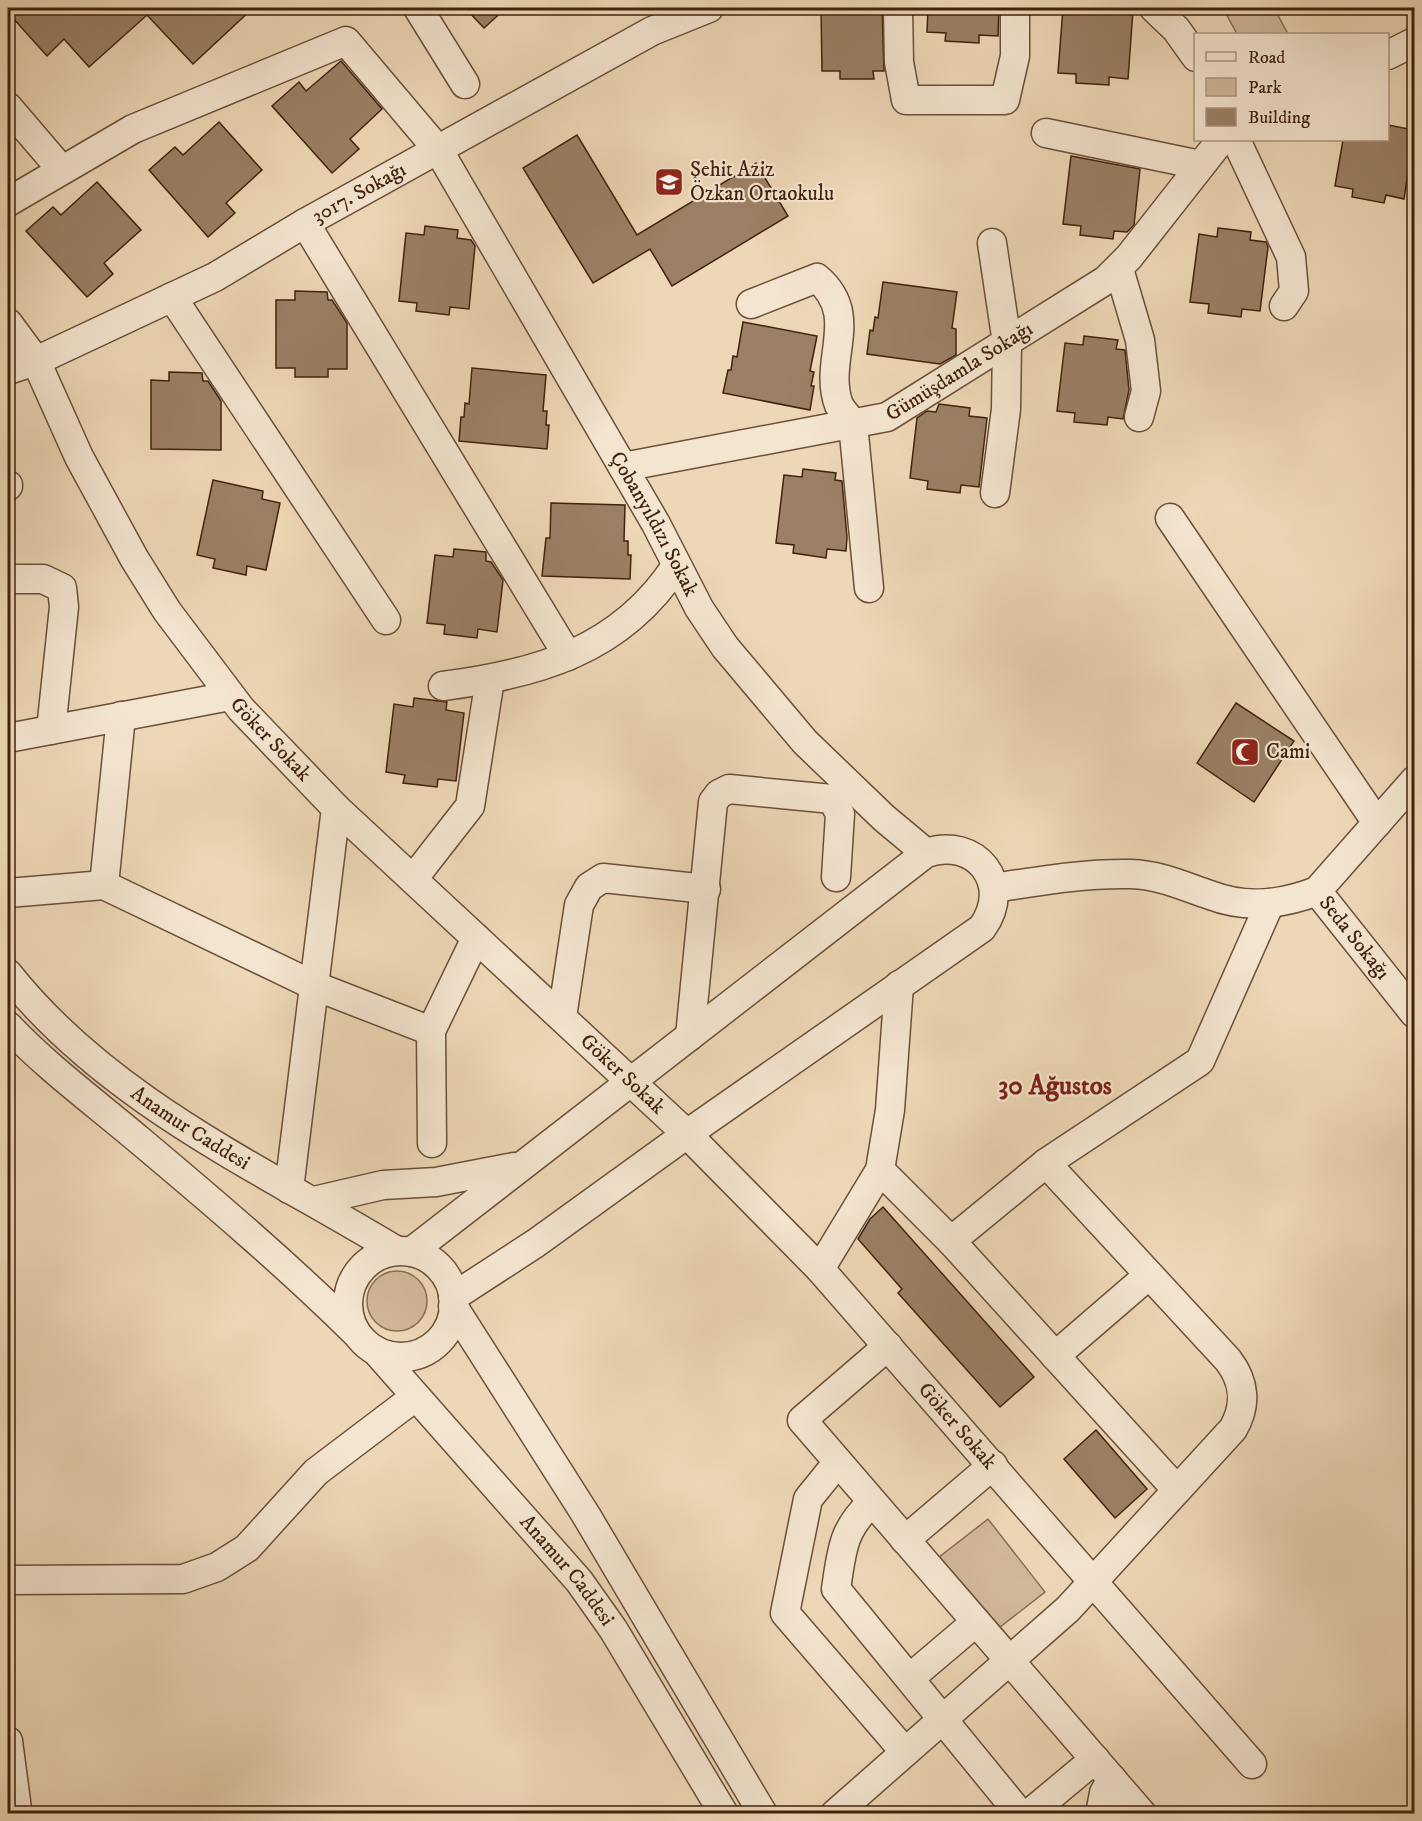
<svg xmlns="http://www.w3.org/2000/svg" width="1422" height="1821" viewBox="0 0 1422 1821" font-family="'IM FELL DW Pica',serif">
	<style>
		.green { fill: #d1b899; stroke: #896d53; stroke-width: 1.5 }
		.building { fill: #9b8065; stroke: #41220d; stroke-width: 1.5 }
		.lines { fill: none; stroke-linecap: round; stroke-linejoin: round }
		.minor-casing { stroke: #6c4f37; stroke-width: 31 }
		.minor { stroke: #f4e5d0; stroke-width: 28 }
		.labels { text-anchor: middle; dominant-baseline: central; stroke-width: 4.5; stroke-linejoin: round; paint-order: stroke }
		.poi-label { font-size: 21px; fill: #41220d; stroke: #f4e5d0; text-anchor: start }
		.street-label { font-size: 21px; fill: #41220d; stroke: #f4e5d0 }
		.district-label { font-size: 27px; font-weight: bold; fill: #7a1f14; stroke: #f4e5d0 }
	</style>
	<rect width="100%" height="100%" fill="#eed7b6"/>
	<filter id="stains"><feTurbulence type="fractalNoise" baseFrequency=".00333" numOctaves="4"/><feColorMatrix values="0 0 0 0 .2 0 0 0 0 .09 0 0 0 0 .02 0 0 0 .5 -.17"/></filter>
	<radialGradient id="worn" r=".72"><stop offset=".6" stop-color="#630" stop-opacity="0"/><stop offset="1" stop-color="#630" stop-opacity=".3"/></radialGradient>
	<g class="green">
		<polygon points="1223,8 1274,8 1288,34 1237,34"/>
		<circle cx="397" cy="1301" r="30"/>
		<polygon points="988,1519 1045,1592 995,1631 938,1558"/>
	</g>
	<g class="building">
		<polygon points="23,8 253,8 193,64 147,15 89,67 64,39 47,56 12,17"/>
		<polygon points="465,8 506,8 484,28"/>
		<polygon points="821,8 882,8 884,71 873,71 874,79 840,79 840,71 822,71"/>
		<polygon points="928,8 999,8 998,36 979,35 979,43 945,41 946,33 927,32"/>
		<polygon points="1063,8 1133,10 1128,79 1109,77 1109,85 1076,83 1076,74 1058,73"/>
		<polygon points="341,61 382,109 350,139 359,149 332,173 272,106 299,82 306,91"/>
		<polygon points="219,122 262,170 226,203 235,213 208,237 149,170 175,147 183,155"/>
		<polygon points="1388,125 1414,130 1404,199 1386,195 1384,203 1352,197 1353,189 1335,186 1343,140 1388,140"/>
		<polygon points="577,135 637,235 756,163 788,216 672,286 650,249 593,283 523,168"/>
		<polygon points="1071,156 1140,169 1134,225 1127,232 1114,231 1113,239 1080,235 1081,226 1063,224"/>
		<polygon points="97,182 141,230 104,263 113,274 87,297 26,231 53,207 61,215"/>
		<polygon points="425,226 458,230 457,238 471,240 475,246 469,309 450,307 449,315 416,311 417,303 399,301 406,233 424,235"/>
		<polygon points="1218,228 1251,232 1250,240 1266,242 1268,247 1260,311 1242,309 1241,317 1208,313 1209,304 1190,302 1199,234 1217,237"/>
		<polygon points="883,282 957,292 952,328 956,329 956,355 940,364 867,354 870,330 873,331 875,317 878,318"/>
		<polygon points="295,291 327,292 328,300 332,300 347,323 347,369 328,369 328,377 295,377 295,368 276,368 276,300 295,300"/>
		<polygon points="743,322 817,336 810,371 814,372 811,386 814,386 810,410 723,393 728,370 731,370 733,356 737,357"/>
		<polygon points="1084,336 1118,340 1116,349 1125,350 1129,390 1123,419 1108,417 1107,425 1074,422 1075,413 1057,411 1065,343 1083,345"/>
		<polygon points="472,368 546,375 543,411 547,411 546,425 549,425 547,449 459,441 461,417 464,417 465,403 469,404"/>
		<polygon points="169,372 202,373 203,381 208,381 221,401 221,450 151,449 151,380 169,381"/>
		<polygon points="939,404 970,408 969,416 987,418 979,487 961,485 960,493 927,489 928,481 910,478 917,418 927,411 936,412"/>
		<polygon points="803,469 836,473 835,480 842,481 847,537 846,551 827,549 826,558 793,553 794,545 776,543 784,475 802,477"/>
		<polygon points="213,480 263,491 262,499 280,503 266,570 247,566 246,575 213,568 215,559 197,555"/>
		<polygon points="551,503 625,505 624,541 628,541 628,555 631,555 630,579 542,576 546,538 550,538"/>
		<polygon points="454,549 486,552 486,561 491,562 503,580 497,632 478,629 477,638 444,634 445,625 427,623 435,555 453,557"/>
		<polygon points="414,698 447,702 446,710 464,713 456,781 438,779 437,787 403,783 405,775 386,772 394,704 413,707"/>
		<polygon points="1236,703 1294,741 1254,802 1197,763"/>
		<polygon points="883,1207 1034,1377 1000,1407 898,1293 902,1289 858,1239 870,1219"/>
		<polygon points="1096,1430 1147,1489 1115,1518 1064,1459"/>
	</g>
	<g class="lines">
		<g class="minor-casing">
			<g id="minor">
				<polyline points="418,8 465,84"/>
				<polyline points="898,8 899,62 906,100 1005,100 1015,56 1015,8"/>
				<polyline points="1154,8 1176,29 1196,57"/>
				<polyline points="1388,55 1414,42"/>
				<polyline points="8,107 61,169"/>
				<polyline points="1046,133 1200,165"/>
				<polyline points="1236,140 1291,257 1294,291 1284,306"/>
				<path id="s1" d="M8 202 133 129 346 41 439 151 656 524 699 608 725 647 805 742 884 818 926 853"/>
				<polyline points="305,223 568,656"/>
				<polyline points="992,243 1007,343 1006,409 995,493"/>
				<polyline points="1119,269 1140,340 1146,391 1139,417"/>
				<polyline points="172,297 386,620"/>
				<path d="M751 304 817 278C862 316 822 360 839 405 842 411 849 418 853 424L869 588"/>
				<path id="s2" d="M8 323 36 361 79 457 134 558 167 611 241 709 336 808 687 1134 820 1269 1252 1764"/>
				<path id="s3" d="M8 370 36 361 215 277 305 223 652 31 709 8"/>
				<path id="s4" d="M623 467 887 417 1106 280 1129 257 1221 140"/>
				<polyline points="8,485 8,486"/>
				<polyline points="1170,518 1377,823"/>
				<polyline points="8,579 43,579 62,588 64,607 51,730"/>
				<path d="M443 686C538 674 621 650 676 566"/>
				<polyline points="121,716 104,885 315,986 431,1031"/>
				<polyline points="8,738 230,696"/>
				<polyline points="413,879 470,806 490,679"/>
				<path d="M994 888C1039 881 1085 873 1131 874 1160 875 1183 886 1210 895 1246 909 1281 905 1317 891L1414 781"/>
				<path id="s5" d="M1317 891 1414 1013"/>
				<polyline points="8,893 104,885"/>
				<path id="s6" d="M8 974C109 1101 262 1169 397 1251"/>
				<polyline points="562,1017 579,905 589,887 603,878 706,889"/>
				<path d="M8 1026C49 1069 93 1101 138 1139 213 1202 286 1264 356 1333"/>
				<polyline points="690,1036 713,802 719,794 729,789 832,799 840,814 836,877"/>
				<polyline points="432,1143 431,1031 476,938"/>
				<polyline points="1046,1163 1200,1061 1270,903"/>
				<polyline points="880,1170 951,1241 1177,1490"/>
				<polyline points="289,1189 336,808"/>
				<polyline points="314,1201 383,1185 436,1182 514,1167"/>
				<circle cx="401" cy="1304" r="53"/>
				<path d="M411 1252 926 853C976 836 1014 884 982 928L687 1134 536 1243 453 1297"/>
				<polyline points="820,1269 880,1170 890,1110 899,985"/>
				<polyline points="453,1306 586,1515 763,1814"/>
				<polyline points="888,1346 802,1420 1142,1814"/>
				<path id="s7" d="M376 1351 579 1581 613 1629 724 1814"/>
				<polyline points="1055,1356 1149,1275"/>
				<polyline points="838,1462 808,1499 785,1613 905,1752"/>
				<path d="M872 1502C842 1530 842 1550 836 1589L1020 1814"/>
				<polyline points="905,1540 993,1465"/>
				<polyline points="8,1580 183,1579 217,1567 247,1548 316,1472 415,1397"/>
				<polyline points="910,1678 976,1622"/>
				<polyline points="8,1741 17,1809 12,1814"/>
				<path d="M835 1814 1068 1609 1233 1429C1247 1405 1245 1382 1228 1360L1046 1163 951 1241"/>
				<polyline points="1029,1814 1095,1759"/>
				<polyline points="1100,1814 1104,1793 1112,1779"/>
			</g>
		</g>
		<use href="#minor" class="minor"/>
	</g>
	<defs>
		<g id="school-square" transform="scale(1.5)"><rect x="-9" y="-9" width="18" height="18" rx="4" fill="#8f2418" stroke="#f4e5d0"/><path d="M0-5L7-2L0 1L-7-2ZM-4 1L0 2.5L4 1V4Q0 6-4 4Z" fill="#fff"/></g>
		<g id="mosque-square" transform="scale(1.5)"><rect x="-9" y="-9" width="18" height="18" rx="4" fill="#8f2418" stroke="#f4e5d0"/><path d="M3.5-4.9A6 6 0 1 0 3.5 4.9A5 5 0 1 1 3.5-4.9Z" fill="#fff"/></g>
	</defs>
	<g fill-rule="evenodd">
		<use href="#school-square" x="669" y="182"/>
		<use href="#mosque-square" x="1245" y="752"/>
	</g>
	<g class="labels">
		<g class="poi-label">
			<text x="690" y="170">Şehit Aziz<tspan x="690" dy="24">Özkan Ortaokulu</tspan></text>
			<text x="1266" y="752">Cami</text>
		</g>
		<g class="street-label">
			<text stroke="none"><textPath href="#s3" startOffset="394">3017. Sokağı</textPath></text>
			<text stroke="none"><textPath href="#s4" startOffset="354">Gümüşdamla Sokağı</textPath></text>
			<text stroke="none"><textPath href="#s1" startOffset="950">Çobanyıldızı Sokak</textPath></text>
			<text stroke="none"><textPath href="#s2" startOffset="495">Göker Sokak</textPath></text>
			<text stroke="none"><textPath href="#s5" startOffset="60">Seda Sokağı</textPath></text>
			<text stroke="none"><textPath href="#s2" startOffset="981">Göker Sokak</textPath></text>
			<text stroke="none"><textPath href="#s6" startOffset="240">Anamur Caddesi</textPath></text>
			<text stroke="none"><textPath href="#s2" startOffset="1467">Göker Sokak</textPath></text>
			<text stroke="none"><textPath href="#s7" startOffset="291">Anamur Caddesi</textPath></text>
		</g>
		<g class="district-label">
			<text x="1055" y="1086">30 Ağustos</text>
		</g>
	</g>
	<rect width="1422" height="1821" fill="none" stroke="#eed7b6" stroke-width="30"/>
	<rect x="9" y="9" width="1404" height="1803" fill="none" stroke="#41220d" stroke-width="3"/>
	<rect x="15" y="15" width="1392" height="1791" fill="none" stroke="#41220d" stroke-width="1.5"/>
	<rect x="1194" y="33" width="195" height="108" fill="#f4e5d0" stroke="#ac9782" stroke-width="1.5"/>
	<rect x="1206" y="52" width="30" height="9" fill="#f4e5d0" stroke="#ac9782" stroke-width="1.5"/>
	<text x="1248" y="63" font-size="18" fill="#41220d">Road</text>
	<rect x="1206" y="78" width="30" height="18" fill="#d1b899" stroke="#ac9782" stroke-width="1.5"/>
	<text x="1248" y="93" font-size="18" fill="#41220d">Park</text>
	<rect x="1206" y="108" width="30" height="18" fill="#9b8065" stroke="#ac9782" stroke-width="1.5"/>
	<text x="1248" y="123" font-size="18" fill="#41220d">Building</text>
	<rect width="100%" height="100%" filter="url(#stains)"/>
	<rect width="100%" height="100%" fill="url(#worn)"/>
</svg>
